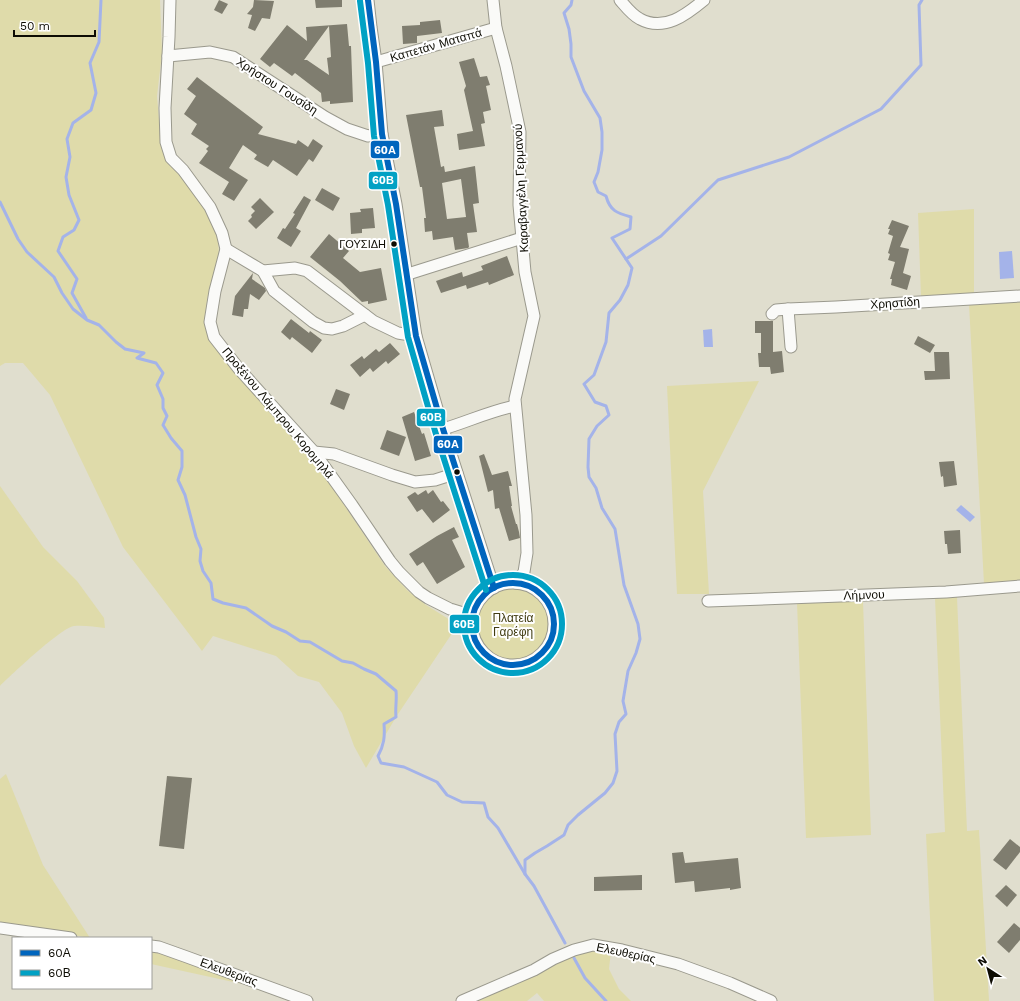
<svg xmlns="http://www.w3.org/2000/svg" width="1020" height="1001" viewBox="0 0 1020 1001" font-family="'Work Sans',sans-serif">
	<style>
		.green { fill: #dfdbaa }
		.water { fill: #a4b3e9 }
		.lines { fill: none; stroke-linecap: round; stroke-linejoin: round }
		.stream { stroke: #a4b3e9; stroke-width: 3 }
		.building { fill: #7f7d6f; fill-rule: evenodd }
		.minor-casing { stroke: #9a998d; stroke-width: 13 }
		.minor { stroke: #fafaf8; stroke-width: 11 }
		.bus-1-casing { stroke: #fff; stroke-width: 9 }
		.bus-2-casing { stroke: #fff; stroke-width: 9 }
		.bus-1 { stroke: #0065bd; stroke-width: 6 }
		.bus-2 { stroke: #01a1c4; stroke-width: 6 }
		.bus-dot { fill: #0d0c03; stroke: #fff; stroke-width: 1.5 }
		.labels { text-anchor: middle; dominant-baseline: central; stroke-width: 4; stroke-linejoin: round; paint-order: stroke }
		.bus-label { font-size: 11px; fill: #0d0c03; stroke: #fff; text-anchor: end }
		.street-label { font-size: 12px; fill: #0d0c03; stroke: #fff }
		.park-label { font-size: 12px; fill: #413c11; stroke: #fff }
		.line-badge { stroke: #fff; stroke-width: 1.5 }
		.badge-label { font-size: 11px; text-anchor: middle; font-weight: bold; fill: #fff }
	</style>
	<rect width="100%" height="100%" fill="#e0dece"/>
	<g class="green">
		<polygon points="0,0 160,0 162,53 157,96 160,132 164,151 211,214 218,238 219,256 207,299 206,314 233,369 249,389 302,447 322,472 385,566 407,590 426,605 447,618 457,626 396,717 366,768 354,746 342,713 319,682 298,676 276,656 213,636 202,651 123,547 50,395 23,363 5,363 0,366"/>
		<polygon points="974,209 974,294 921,297 918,213"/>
		<polygon points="1020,301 1020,581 984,584 969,304"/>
		<polygon points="759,381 703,491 709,594 677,594 667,386"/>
		<path d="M0 486 43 547 77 581 104 618 105 628C95 627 84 625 74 626 62 627 11 675 0 686Z"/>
		<circle cx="513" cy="625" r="36"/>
		<polygon points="957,597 967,831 979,830 989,1001 934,1001 926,834 945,832 935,598"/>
		<polygon points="863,601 871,835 806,838 797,603"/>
		<polygon points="6,774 43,865 90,938 24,926 0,923 0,779"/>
		<polygon points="588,948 611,951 609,969 619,989 631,1001 544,1001 537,993 527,1001 473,1001 520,982"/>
		<polygon points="151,952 172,956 261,988 151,964"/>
	</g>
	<g class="water">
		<polygon points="1012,251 1014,278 1000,279 999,252"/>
		<polygon points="712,329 713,347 704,347 703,330"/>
		<polygon points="961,505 975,517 970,522 956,510"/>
	</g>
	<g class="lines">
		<g class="stream">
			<path d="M0 202 18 239 27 252 54 277 62 293 73 309 87 320 99 325 116 342 125 349 144 353 137 358 156 363 163 373 157 385 163 399V408L167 416 163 425 171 438 182 451V467L178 480 185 495 196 537 201 549 200 561 203 571 211 583 213 599 223 603 246 608 272 626 286 632 300 641 310 642 342 661 353 663 364 669 376 674 396 691C397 700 395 708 396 717L384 724C385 737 384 745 378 756L381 763 404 767 437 782 447 795 462 802 484 803 488 817 498 828 525 874 534 886 565 943"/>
			<polyline points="626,259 661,236 718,180 789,157 881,109 921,65 919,5 922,0"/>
			<polyline points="86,318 72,293 77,279 58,251 63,237 74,230 79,220 69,195 66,177 70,157 67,139 73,123 91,110 96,93 90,63 99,42 101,0"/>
			<path d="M525 874V860L535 853 547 846 564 835 568 825 578 815 605 793 613 783 617 771 615 734 619 722 626 714 623 701 628 671 636 653 640 639 638 624 624 585 615 529 602 508 596 488 589 477 588 467 589 439 597 426 609 415 606 406 595 402 584 384 594 375 606 342 609 313 620 300 628 285 632 268 612 238 630 229 631 217C617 213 610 211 606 196L598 192 594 182 598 172 602 150V132L600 118 584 91 571 57V44L569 29 564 13 571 5 572 0"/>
			<polyline points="574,958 585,978 606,1001"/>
		</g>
	</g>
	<g class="building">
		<polygon points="219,0 228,4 222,14 214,10"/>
		<polygon points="254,0 274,1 270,19 262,18 255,31 248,28 252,15 247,14 253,7"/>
		<polygon points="315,0 342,0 342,7 316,8"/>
		<polygon points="440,20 442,33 417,36 417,43 403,44 402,26 420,25 420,22"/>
		<path d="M347 24 349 46H351L353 102 330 104V101L322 102 321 93 295 73 292 76 274 63 270 67 260 59 287 25 307 41 306 27ZM329 26 331 57 327 58 329 75 307 60H304Z"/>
		<polygon points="474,58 480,77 487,76 490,85 486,86 491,110 483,112 485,123 481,124 485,146 459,150 457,134 473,131 464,90 466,86 459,62"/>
		<polygon points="197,77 263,127 258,134 296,144 298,140 308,147 313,139 323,146 313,162 309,159 297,176 273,160 268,167 254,159 257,155 243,145 229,168 248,180 234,201 222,194 229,182 199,163 208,151 206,149 209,146 191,134 197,124 184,114 196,96 187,89"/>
		<path d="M442 110 444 126 434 127 441 167 444 166 445 172 475 166 479 203 473 204 477 232 467 233 469 247 468 248 455 250 453 237 433 240 432 231 425 232 424 218H426L422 187H420L406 115ZM461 179 466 217 447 219 442 183Z"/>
		<polygon points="322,188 340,198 333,211 315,200"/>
		<polygon points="304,196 311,200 296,228 301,231 291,247 277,238 283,228 285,229 295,214 293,213"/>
		<polygon points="260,198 274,212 256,229 248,221 252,217 251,215 255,211 251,207"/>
		<polygon points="373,208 375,228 362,229 362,233 351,234 350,213 361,212 360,209"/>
		<polygon points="892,220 909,226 900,247 909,249 903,273 911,276 907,290 891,285 892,279 890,279 895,262 888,260 890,254 888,253 893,236 888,234 890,229 888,229"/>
		<polygon points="329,234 349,251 343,258 360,272 381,268 387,300 368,304 368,301 362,302 340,281 310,257"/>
		<polygon points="507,256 514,275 489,285 488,282 467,289 466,285 441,293 436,281 462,272 463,277 483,270 481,266"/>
		<polygon points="253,273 252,279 265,288 266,291 259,300 250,294 248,309 244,309 243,317 232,315 235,296"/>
		<polygon points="291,319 309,333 310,331 322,340 312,353 292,337 290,340 281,332"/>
		<polygon points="755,321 773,321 773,352 782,351 784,372 771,374 770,367 759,367 758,353 761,353 761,333 755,333"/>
		<polygon points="918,336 935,345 930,353 914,344"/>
		<polygon points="390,343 400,354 388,364 386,361 373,372 370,368 360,377 350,365 362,356 364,359 376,349 379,352"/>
		<polygon points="934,352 949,352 950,379 925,380 924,371 935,371"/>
		<polygon points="336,389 350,394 344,410 330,404"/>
		<polygon points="414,412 422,434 424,433 431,456 415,461 402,417"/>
		<polygon points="387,430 406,437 399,456 380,449"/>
		<polygon points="484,454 492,475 508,471 512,486 509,486 512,506 511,506 516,524 517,524 519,532 520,538 509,541 499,508 495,509 493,490 488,492 479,456"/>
		<polygon points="954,461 957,485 944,487 943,476 941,477 939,462"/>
		<polygon points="426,490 428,494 433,490 441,502 443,501 450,510 433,523 422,509 417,512 407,497 415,492 418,495"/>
		<polygon points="454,527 459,537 452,540 465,567 437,584 423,562 417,566 409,554 437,536"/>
		<polygon points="960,530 961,553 948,554 947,544 945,544 944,531"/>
		<polygon points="167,776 192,778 184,849 159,846"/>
		<polygon points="1010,839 1020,847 1020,852 1006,870 993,860"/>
		<polygon points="683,852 685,863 738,858 741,888 730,890 730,888 695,892 694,881 675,883 672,853"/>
		<polygon points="642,875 642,890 594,891 594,877"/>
		<polygon points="1006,885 1017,895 1007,907 995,896"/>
		<polygon points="1014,923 1020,928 1020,940 1009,953 997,942"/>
	</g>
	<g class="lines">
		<g class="minor-casing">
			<g id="minor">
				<polyline points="170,0 169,37 165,108 166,142 171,158 183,170 210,207 222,233 226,249 215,291 210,322 214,337 239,369 314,452 352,505 390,561 399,572 419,592 428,598 450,609 473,616"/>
				<polyline points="368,0 371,27 376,62 382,134 396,204 416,336 443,429 494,588"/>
				<polyline points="493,0 496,28 506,66 520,132 519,205 525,272 534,316 515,399 526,515 527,553 524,572 516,583"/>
				<path d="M620 0C626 7 632 15 640 19 664 32 686 15 704 0"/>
				<polyline points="168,56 210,52 233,57 325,117 347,129 368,136 382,134"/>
				<polyline points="376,62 496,28"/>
				<polyline points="226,249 263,271 295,268 307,271 373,321 398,333 416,336"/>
				<polyline points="263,271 274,291 313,322 324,328 332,329 343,326 365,315"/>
				<polyline points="408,274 522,238"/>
				<polyline points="788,309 791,347"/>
				<polyline points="772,314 776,310 788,309 836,307 1020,296"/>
				<path d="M443 429C467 422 490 411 515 406"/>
				<polyline points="314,452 334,454 392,475 415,482 435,480 457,473"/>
				<circle cx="513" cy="624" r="41"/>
				<polyline points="708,601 946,592 1020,586"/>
				<polyline points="0,928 71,938"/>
				<polyline points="151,946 159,947 187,957 307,1001"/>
				<polyline points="462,1001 534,970 553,959 574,950 593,945 622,950 678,964 730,983 771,1001"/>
			</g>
		</g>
		<use href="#minor" class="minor"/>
		<g class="bus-1-casing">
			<g id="bus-1">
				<polyline points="368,0 376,62 382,134 396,204 416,336 443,429 494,588"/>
				<circle cx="513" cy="624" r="41"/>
			</g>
		</g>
		<g class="bus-2-casing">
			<g id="bus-2">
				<polyline points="360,1 368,63 374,136 388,205 408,337 435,431 486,590"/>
				<circle cx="513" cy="624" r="49"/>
			</g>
		</g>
		<use href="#bus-1" class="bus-1"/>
		<use href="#bus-2" class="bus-2"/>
	</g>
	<g class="bus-dot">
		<circle cx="394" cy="244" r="3.5"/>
		<circle cx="457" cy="472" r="3.5"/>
	</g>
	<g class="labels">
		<g class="bus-label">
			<text x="386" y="244">ΓΟΥΣΙΔΗ</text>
		</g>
		<g class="street-label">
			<text transform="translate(436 45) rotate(-16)">Καπετάν Ματαπά</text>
			<text transform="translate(277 86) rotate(33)">Χρήστου Γουσίδη</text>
			<text transform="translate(521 188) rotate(-93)">Καραβαγγέλη Γερμανού</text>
			<text transform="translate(895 303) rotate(-4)">Χρηστίδη</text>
			<text transform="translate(278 413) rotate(50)">Προξένου Λάμπρου Κορομηλά</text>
			<text transform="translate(864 595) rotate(-2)">Λήμνου</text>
			<text transform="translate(626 953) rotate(12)">Ελευθερίας</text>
			<text transform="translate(229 972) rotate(20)">Ελευθερίας</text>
		</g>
		<g class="park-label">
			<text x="513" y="618">Πλατεία<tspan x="513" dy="14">Γαρέφη</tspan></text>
		</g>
	</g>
	<g class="line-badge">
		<rect x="370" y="140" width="30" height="19" rx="4" fill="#0065bd"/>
		<rect x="368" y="171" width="30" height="19" rx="4" fill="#01a1c4"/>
		<rect x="416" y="408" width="30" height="19" rx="4" fill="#01a1c4"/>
		<rect x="433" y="435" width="30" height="19" rx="4" fill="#0065bd"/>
		<rect x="449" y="614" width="31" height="20" rx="4" fill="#01a1c4"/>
	</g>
	<g class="badge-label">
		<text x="385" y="154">60Α</text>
		<text x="383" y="184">60Β</text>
		<text x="431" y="421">60Β</text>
		<text x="448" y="448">60Α</text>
		<text x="464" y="628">60Β</text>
	</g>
	<rect x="12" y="937" width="140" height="52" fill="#ffffff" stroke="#9e9e9a"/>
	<rect x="20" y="950" width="20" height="6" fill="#0065bd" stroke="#9e9e9a"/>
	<text x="48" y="957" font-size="12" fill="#0d0c03">60Α</text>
	<rect x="20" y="970" width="20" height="6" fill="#01a1c4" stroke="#9e9e9a"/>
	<text x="48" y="977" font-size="12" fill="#0d0c03">60Β</text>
	<g transform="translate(988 969) rotate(324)" stroke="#ffffff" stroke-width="3" paint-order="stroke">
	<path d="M0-3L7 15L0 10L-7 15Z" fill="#0d0c03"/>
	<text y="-6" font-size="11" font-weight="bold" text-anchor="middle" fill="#0d0c03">N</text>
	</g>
	<path d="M14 30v6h81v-6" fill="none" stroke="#0d0c03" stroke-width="2"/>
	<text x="20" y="30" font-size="12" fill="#0d0c03" stroke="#ffffff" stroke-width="3" paint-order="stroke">50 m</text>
</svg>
